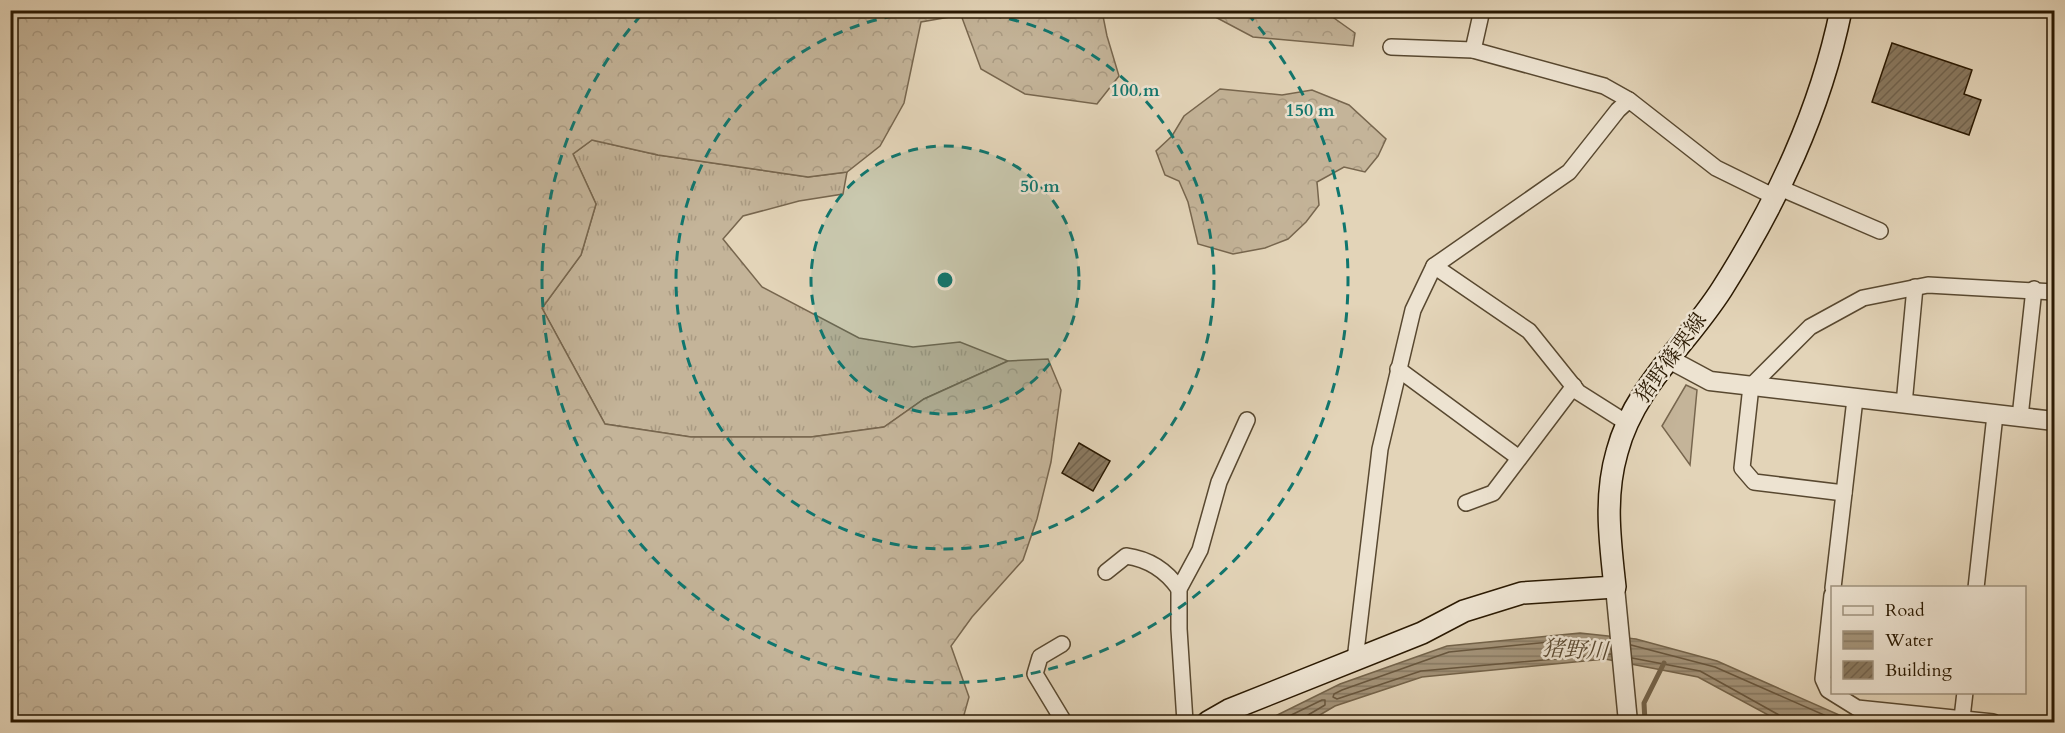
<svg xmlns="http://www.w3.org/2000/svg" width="2065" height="733" viewBox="0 0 2065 733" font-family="Cardo,'Noto Serif JP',serif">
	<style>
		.grass { fill: url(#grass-tufts); stroke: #77664e; stroke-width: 1.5 }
		.forest { fill: url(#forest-crowns); stroke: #77664e; stroke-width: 1.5 }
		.park { fill: #c4b499; stroke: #77664e; stroke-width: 1.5 }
		.water { fill: url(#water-rules); stroke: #73634a; stroke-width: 1.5 }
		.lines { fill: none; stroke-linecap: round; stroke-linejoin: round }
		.shore { stroke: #67563e; stroke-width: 1.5 }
		.stream { stroke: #73634a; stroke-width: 5 }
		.building { fill: url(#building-hatch); stroke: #2a1902; stroke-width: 1.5 }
		.minor-casing { stroke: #584830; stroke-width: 18 }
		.tertiary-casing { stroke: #584830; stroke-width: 21 }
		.secondary-casing { stroke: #2a1902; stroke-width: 24 }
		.minor { stroke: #ede3d1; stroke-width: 15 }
		.tertiary { stroke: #ede3d1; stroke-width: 18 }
		.secondary { stroke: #ede3d1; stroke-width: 21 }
		.ring { fill: none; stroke: #0f766e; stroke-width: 3; stroke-dasharray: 10 8 }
		.labels { text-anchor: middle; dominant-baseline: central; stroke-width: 5; stroke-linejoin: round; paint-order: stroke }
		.street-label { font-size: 21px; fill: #2a1902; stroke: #ede3d1 }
		.water-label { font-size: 22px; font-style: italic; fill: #5b4a32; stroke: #ede3d1 }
		.centre { fill: #0f766e; stroke: #ede3d1; stroke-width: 3 }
		.ring-label { font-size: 18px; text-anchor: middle; font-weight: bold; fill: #0f766e; stroke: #ede3d1; stroke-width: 5; stroke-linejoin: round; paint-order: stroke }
	</style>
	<defs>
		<pattern id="grass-tufts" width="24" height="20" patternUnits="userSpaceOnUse" patternTransform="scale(1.5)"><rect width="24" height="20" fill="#c4b499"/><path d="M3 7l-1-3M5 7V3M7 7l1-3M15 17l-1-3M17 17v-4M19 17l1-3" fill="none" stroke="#a99a82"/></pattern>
		<pattern id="forest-crowns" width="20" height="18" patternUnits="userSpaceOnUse" patternTransform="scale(1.5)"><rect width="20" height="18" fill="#c4b499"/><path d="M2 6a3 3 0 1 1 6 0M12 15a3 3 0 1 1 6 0" fill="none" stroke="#a99a82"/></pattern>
		<pattern id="water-rules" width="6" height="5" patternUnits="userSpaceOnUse" patternTransform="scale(1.5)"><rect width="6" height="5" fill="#a4947a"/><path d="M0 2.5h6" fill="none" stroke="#867862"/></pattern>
		<pattern id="building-hatch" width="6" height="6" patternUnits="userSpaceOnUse" patternTransform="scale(1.5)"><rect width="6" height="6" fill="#8a7a61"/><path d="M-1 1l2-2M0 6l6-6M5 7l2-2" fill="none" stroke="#71634e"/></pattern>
	</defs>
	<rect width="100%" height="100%" fill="#e3d4b8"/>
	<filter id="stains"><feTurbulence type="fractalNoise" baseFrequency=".00333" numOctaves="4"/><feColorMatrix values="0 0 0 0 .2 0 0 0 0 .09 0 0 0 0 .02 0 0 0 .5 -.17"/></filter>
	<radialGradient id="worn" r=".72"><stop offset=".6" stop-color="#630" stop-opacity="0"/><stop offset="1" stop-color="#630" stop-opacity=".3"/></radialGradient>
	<polygon class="grass" points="592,140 658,155 808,177 847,172 843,194 799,201 743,216 723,239 762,287 859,338 913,347 960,342 1008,361 924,399 884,427 811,437 691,437 605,424 542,308 581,255 596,204 573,154"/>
	<g class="forest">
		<polygon points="10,11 1102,11 1107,36 1119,76 1097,104 1025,94 981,69 961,15 921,22 904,103 880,146 847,172 808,177 658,155 592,140 573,154 596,204 581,255 542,308 605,424 691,437 811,437 884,427 924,399 1008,361 1048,359 1061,390 1051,462 1037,519 1023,560 972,617 951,646 969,697 962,722 11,722"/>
		<polygon points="1204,11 1324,11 1355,33 1353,46 1253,37"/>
		<polygon points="1220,89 1282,95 1312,90 1349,105 1386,139 1378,156 1365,172 1344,167 1317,182 1319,205 1306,222 1288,239 1265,248 1233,254 1198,244 1188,202 1179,181 1165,175 1156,151 1172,136 1184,116"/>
	</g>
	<polygon class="park" points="1686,385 1697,390 1690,465 1662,426"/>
	<polygon class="water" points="1580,633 1636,639 1717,661 1855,722 1781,722 1698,677 1605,659 1422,677 1335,706 1308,722 1263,722 1340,684 1447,646"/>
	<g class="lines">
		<g class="shore">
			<polyline points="1610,642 1580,639 1449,652 1342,690 1334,694 1333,697 1337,699 1421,671 1611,654"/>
			<polyline points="1631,645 1715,667 1840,722"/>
			<polyline points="1632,658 1700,671 1779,715 1782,722"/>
			<polyline points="1277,722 1322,700 1325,700 1325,705 1308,715 1306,722"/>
		</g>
		<polyline class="stream" points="1645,722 1644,703 1664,663"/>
	</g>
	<g class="building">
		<polygon points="1892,43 1972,70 1964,94 1981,100 1969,135 1872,102"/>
		<polygon points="1079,443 1110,461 1093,491 1062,473"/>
	</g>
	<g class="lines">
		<g class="minor-casing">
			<g id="minor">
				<polyline points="1391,47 1473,50 1604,86 1629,100"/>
				<polyline points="1473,50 1482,10"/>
				<polyline points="1780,188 1880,231"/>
				<polyline points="1434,266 1529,331 1578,392 1627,423"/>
				<polyline points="1398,369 1519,458"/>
				<polyline points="1904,404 1915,287"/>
				<polyline points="2020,417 2034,289"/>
				<polyline points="1844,493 1754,482 1742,468 1751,386 1810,327 1863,298 1928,285 2054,292"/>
				<polyline points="1466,503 1493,493 1574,386"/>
				<path d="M1106 572 1126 556C1148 559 1166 570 1179 589"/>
				<polyline points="1833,588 1855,399"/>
				<polyline points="1976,588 1995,415"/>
				<polyline points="1832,595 1823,679 1828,690 1857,708 1993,722"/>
				<polyline points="1062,644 1040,657 1035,674 1064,722"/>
				<polyline points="1355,660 1380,449 1413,310 1434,266 1569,172 1618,110 1629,100 1716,168 1775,197"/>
				<polyline points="1962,718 1965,692"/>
				<polyline points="1185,722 1179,629 1179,589 1200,550 1219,482 1247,420"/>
			</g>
		</g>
		<g class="tertiary-casing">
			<g id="tertiary">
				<polyline points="1669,359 1710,381 2054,421"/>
				<polyline points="1615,587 1628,722"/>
			</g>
		</g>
		<g class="secondary-casing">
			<path id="secondary" d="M1208 722 1229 710 1422 633 1464 611 1522 593 1615 587C1610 541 1604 497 1617 452 1634 387 1687 344 1722 289 1777 202 1820 112 1841 10"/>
		</g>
		<use href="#minor" class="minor"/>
		<use href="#tertiary" class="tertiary"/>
		<use href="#secondary" class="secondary"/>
	</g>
	<circle cx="945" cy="280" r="134" fill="#0f766e" fill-opacity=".12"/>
	<g class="ring">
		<circle cx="945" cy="280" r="134"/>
		<circle cx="945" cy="280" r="269"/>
		<path d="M1247 13A403 403 0 1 1 643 13"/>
	</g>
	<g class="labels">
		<g class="street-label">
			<text transform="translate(1671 358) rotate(-54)">猪野篠栗線</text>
		</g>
		<g class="water-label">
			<text transform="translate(1575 650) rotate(3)">猪野川</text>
		</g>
	</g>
	<circle cx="945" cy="280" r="9" class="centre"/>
	<g class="ring-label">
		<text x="1135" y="96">100 m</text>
		<text x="1310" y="116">150 m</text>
		<text x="1040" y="192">50 m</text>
	</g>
	<rect width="2065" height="733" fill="none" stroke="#e3d4b8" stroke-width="36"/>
	<rect x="12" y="12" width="2041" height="709" fill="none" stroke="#2a1902" stroke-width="3"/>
	<rect x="18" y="18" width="2029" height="697" fill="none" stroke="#2a1902" stroke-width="1.5"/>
	<rect x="1831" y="586" width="195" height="108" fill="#ede3d1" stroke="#9f927e" stroke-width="1.5"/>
	<rect x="1843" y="606" width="30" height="9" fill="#ede3d1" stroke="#9f927e" stroke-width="1.5"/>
	<text x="1885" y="616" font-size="18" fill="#2a1902">Road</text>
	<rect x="1843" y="631" width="30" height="18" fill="url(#water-rules)" stroke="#9f927e" stroke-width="1.5"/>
	<text x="1885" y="646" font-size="18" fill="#2a1902">Water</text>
	<rect x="1843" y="661" width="30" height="18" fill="url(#building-hatch)" stroke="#9f927e" stroke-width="1.5"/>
	<text x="1885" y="676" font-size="18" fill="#2a1902">Building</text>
	<rect width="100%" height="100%" filter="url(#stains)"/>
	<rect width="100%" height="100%" fill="url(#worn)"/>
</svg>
